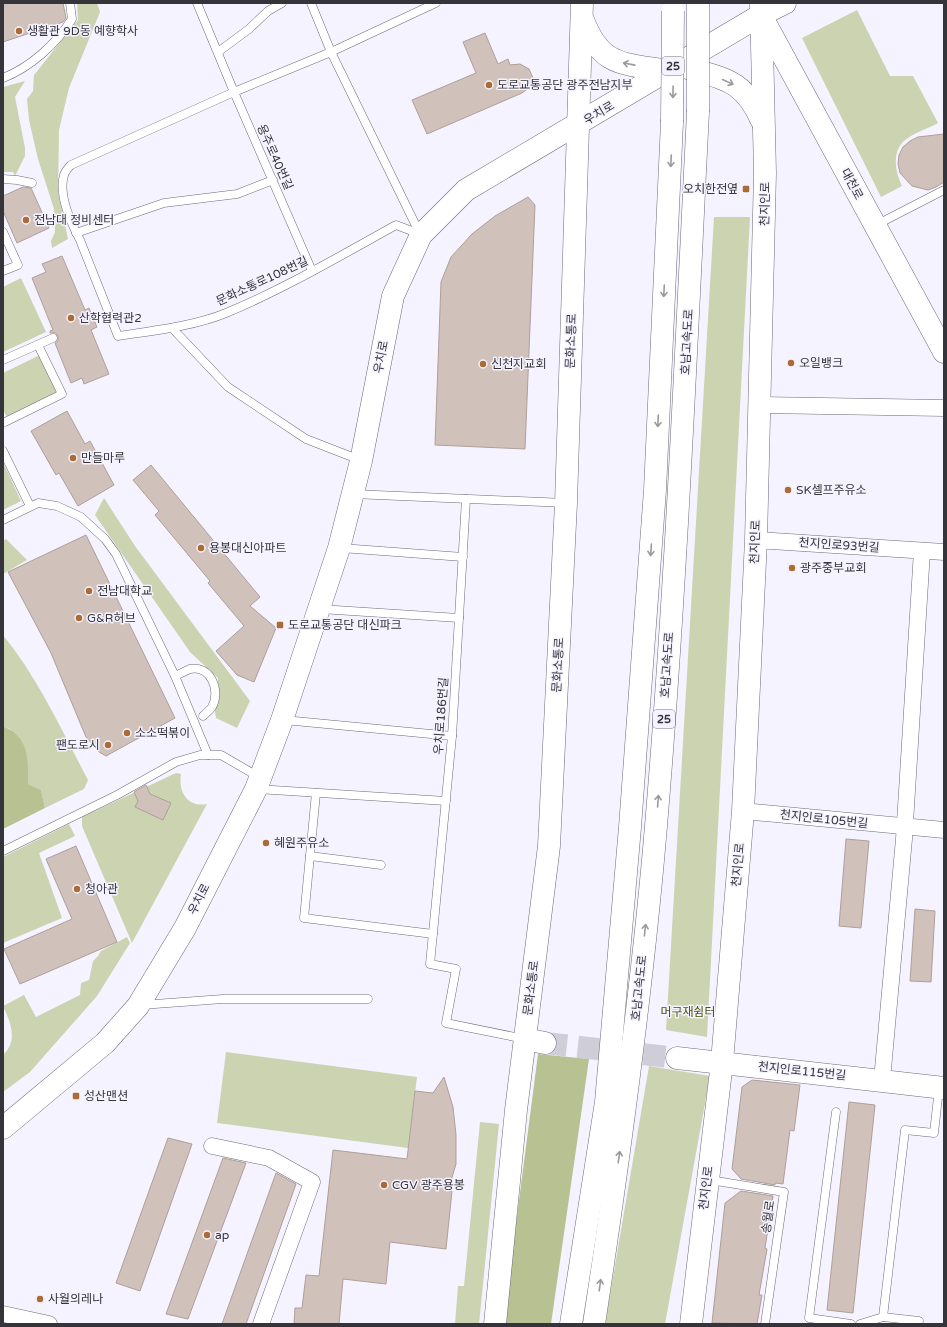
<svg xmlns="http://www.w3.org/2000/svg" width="947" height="1327" viewBox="0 0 947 1327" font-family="'Varela Round','Noto Sans KR',sans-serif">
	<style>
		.green { fill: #ccd3b1 }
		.forest { fill: #b7c192 }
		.building { fill: #d1c1bb; stroke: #ae9f99 }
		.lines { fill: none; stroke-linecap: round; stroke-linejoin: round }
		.secondary-tunnel { stroke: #cfcdd8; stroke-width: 22; stroke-dasharray: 22 11; stroke-linecap: butt }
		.lane-casing { stroke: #6d6a77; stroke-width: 9 }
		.street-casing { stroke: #6d6a77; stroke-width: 17 }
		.secondary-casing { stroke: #6d6a77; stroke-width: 23 }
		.highway-casing { stroke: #6d6a77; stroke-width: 23 }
		.lane { stroke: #fff; stroke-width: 8 }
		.street { stroke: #fff; stroke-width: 16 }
		.secondary { stroke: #fff; stroke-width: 22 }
		.highway { stroke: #fff; stroke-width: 22 }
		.highway-bridge-casing { stroke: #6d6a77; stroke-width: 23; stroke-linecap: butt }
		.highway-bridge { stroke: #fff; stroke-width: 22 }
		.oneway { stroke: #9a9a9c }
		.poi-dot { fill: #ac6b36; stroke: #f5f3ff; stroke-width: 1.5 }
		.labels { text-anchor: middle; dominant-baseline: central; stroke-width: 3; stroke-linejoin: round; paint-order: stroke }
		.shield { fill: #f5f3ff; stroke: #6f6d75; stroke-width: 1 }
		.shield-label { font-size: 11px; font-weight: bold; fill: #35343a }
		.poi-label { font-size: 12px; fill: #35343a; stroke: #f5f3ff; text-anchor: start }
		.street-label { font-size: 12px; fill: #35343a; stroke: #f5f3ff }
		.park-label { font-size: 12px; fill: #495304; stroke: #f5f3ff }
	</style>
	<rect width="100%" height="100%" fill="#f5f3ff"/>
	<g class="green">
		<polygon points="77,3 97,3 100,12 69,88 59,130 58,192 68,239 52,248 51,241 55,232 54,209 38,159 29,120 27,99 33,91 34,75 78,20"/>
		<path d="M857 10 890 76H913L938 123C929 128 911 134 904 141 891 153 896 173 902 186L881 197 802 38Z"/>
		<polygon points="25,81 15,97 25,148 25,156 15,176 13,172 3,172 3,87"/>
		<polygon points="714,217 750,217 707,1037 666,1030"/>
		<polygon points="21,278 46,332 3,352 3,287"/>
		<polygon points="40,355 58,391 7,417 3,410 3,373"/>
		<polygon points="3,462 21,501 3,510"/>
		<polygon points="104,498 135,546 250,701 237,728 216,718 215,712 218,678 190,652 95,515"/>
		<polygon points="6,539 27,560 3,574 3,541"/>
		<path d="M3 635C38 678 62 731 88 780L84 789 45 808 41 790 28 784V770L10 729 3 726Z"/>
		<path d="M176 773 181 774C178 791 187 808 207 804L132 943 82 826V817Z"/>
		<polygon points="69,824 75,836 39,853 62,918 3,943 3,857"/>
		<path d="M127 937 130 943 97 996 30 1072 3 1092V1055C18 1041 11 1023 3 1006L24 995 36 1017 80 995 81 983 89 980 93 961 98 956 101 951Z"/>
		<polygon points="226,1052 417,1077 408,1148 217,1123"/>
		<polygon points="649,1066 710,1076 665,1324 605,1324"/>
		<polygon points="480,1122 499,1124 479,1324 455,1324 458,1286 464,1286"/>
	</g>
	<g class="forest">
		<path d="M3 726C30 738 28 759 28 784L41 790 45 808 3 829Z"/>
		<polygon points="538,1054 589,1059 551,1324 503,1324"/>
	</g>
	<g class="building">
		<polygon points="3,3 63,3 66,18 63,22 3,42"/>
		<polygon points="485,33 498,64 508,59 510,65 520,64 529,69 533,78 530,87 522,93 427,134 412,100 476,73 463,42"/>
		<polygon points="944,134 944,182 936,187 928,190 912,186 900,173 898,164 899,155 903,147 910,141 918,137"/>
		<polygon points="23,187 31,188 49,228 17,243 3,211 3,196"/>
		<polygon points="528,197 535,205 525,449 435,445 441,282 451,257 472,234 495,216"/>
		<polygon points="62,256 85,310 89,308 97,327 91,330 109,374 84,384 82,378 71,383 55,343 58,341 58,336 56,333 50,333 50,331 53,330 32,278 46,272 42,264"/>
		<polygon points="67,411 85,444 90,441 114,485 78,506 59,473 56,475 31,431"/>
		<polygon points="151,465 260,597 250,606 276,628 254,682 237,675 216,651 244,626 208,583 210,581 155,515 159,511 133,480"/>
		<polygon points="86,535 175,718 106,756 99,752 86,737 51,653 8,572"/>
		<polygon points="146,785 150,794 171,803 163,820 135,807 138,801 134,792"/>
		<polygon points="846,839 869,841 861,928 839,926"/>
		<polygon points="76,846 117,942 20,984 4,949 72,919 46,859"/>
		<polygon points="915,909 935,911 931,982 910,981"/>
		<polygon points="444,1077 453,1107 456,1135 456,1164 448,1191 452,1191 446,1249 390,1242 386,1284 343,1279 339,1324 294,1324 295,1308 302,1308 306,1275 319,1276 333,1150 407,1159 415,1091 433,1093"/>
		<polygon points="752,1080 800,1085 794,1131 790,1130 783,1184 775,1183 775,1185 741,1179 732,1169 742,1087"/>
		<polygon points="849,1102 875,1105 853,1313 827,1310"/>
		<polygon points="168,1138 192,1144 140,1291 116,1283"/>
		<polygon points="223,1158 246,1163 188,1319 166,1314"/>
		<polygon points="276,1173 296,1184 246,1324 222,1324"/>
		<polygon points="741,1191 773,1196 765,1248 767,1249 759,1295 762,1295 757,1324 712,1323 725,1203"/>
	</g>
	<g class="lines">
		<polyline class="secondary-tunnel" points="545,1043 677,1058"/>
		<g class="lane-casing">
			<g id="lane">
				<polyline points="197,3 234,92 312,271"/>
				<polyline points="311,3 331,52 420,234"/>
				<polyline points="218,52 249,29 268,11 282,3"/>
				<path d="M3 78C31 67 56 44 72 19L70 3"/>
				<polyline points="3,179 17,180 32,183"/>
				<polyline points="876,225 944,190"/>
				<polyline points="3,232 18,265 3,271"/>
				<polyline points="76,233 164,203 237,194 273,180"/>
				<path d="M420 234 396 225C340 256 284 289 226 313 195 326 151 331 118 336L80 240C71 223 58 195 64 175 65 172 68 168 71 165L234 92 331 52 436 3"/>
				<polyline points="172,328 228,387 306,439 360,460"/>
				<polyline points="3,360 53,338"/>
				<polyline points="5,422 62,394 38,345"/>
				<polyline points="3,451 30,506"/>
				<polyline points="353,494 566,503"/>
				<polyline points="466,499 452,736 430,964 456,969 446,1023 525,1039"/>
				<polyline points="3,520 38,503 57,506 81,517 105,539 116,554 175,676 208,755"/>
				<polyline points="341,548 463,557"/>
				<polyline points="320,609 459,618"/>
				<path d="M175 676C180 674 185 671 190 669 211 665 221 691 212 707 210 710 206 713 203 716"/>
				<polyline points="284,720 452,736"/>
				<polyline points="257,789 446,801"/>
				<polyline points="316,793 304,918 433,934"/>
				<polyline points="3,851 117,795 176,762 200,755 221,755 259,777"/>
				<polyline points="310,856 381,865"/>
				<polyline points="141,1005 223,999 368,999"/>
				<polyline points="836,1112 809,1318 851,1324"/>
				<polyline points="710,1180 784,1192 765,1324"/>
				<polyline points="860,1324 883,1317"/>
				<polyline points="918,1324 919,1321 883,1317 905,1130 934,1133 939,1088"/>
			</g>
		</g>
		<g class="street-casing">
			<g id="street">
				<polyline points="760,405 944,408"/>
				<polyline points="756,540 944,552"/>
				<polyline points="743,811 944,830"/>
				<polyline points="882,1080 904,839 922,551"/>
				<polyline points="212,1146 269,1158 312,1182 261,1324"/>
				<polyline points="3,1314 49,1324"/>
			</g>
		</g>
		<g class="secondary-casing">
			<g id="secondary">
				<polyline points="763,19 944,352"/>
				<path d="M583 20C601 67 623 63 667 71"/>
				<path d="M681 66C723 79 743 78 762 121"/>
				<polyline points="525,1039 545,1043"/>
				<polyline points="677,1058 944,1088"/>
				<polyline points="3,1128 105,1043 138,1006 185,928 256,789 282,720 339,548 361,461 393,296 421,235 466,190 761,15 785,3"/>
				<polyline points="495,1324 516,1110 549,846 566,503 582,3"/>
				<polyline points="691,1324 722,1062 743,811 756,540 765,173 761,3"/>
			</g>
		</g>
		<g class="highway-casing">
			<g id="highway">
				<polyline points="571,1324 606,1102 630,827 655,490 672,122"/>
				<path d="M594 1324C619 1159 642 993 656 826 676 589 686 350 698 112"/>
			</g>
		</g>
		<use href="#lane" class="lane"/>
		<use href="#street" class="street"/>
		<use href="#secondary" class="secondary"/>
		<use href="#highway" class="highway"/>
		<g class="highway-bridge-casing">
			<g id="highway-bridge">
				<polyline points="698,112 698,4"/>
				<polyline points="672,122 673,11"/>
			</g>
		</g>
		<use href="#highway-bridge" class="highway-bridge"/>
	</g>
	<defs><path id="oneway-shaft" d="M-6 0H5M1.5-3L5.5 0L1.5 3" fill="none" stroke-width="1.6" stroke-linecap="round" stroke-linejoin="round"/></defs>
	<g class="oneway">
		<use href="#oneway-shaft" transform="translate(629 64) rotate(-169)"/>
		<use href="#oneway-shaft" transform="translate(728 82) rotate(25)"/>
		<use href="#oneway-shaft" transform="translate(673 92) rotate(91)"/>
		<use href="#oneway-shaft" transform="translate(671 161) rotate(93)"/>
		<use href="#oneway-shaft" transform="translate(664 291) rotate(93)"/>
		<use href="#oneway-shaft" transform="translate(658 421) rotate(93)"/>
		<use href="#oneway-shaft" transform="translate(651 550) rotate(94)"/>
		<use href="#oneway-shaft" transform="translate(658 801) rotate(-86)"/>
		<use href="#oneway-shaft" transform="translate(645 930) rotate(-84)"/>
		<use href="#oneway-shaft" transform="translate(619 1157) rotate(-82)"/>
		<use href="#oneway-shaft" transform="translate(600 1285) rotate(-82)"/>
	</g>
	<g class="poi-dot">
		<circle cx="19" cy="31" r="4"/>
		<circle cx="489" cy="85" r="4"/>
		<rect x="742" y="185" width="8" height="8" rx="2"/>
		<circle cx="26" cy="220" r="4"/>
		<circle cx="71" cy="318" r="4"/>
		<circle cx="791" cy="363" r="4"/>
		<circle cx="483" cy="364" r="4"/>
		<circle cx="73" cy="458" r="4"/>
		<circle cx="788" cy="490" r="4"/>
		<circle cx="201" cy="548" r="4"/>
		<circle cx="792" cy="568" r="4"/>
		<circle cx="89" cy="591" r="4"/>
		<circle cx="79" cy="618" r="4"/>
		<rect x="276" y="621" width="8" height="8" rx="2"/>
		<circle cx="127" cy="733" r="4"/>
		<circle cx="108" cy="745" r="4"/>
		<circle cx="266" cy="843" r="4"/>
		<circle cx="77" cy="889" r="4"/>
		<rect x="72" y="1092" width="8" height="8" rx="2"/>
		<circle cx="384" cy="1185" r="4"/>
		<circle cx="207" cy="1235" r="4"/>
		<circle cx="40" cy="1299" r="4"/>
	</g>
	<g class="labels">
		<g class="shield">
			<rect x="662" y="57" width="22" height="18" rx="3"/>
			<rect x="653" y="710" width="22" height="18" rx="3"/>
		</g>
		<g class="shield-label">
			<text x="673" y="66">25</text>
			<text x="664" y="719">25</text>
		</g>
		<g class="poi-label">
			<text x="27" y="31">생활관 9D동 예향학사</text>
			<text x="497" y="85">도로교통공단 광주전남지부</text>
			<text x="738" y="189" text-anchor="end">오치한전옆</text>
			<text x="34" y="220">전남대 정비센터</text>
			<text x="79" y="318">산학협력관2</text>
			<text x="799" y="363">오일뱅크</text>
			<text x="491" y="364">신천지교회</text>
			<text x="81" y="458">만들마루</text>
			<text x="796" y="490">SK셀프주유소</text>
			<text x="209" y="548">용봉대신아파트</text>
			<text x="800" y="568">광주중부교회</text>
			<text x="97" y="591">전남대학교</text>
			<text x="87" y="618">G&amp;R허브</text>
			<text x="288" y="625">도로교통공단 대신파크</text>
			<text x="135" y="733">소소떡볶이</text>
			<text x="100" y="745" text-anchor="end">팬도로시</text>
			<text x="274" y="843">혜원주유소</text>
			<text x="85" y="889">청아관</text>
			<text x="84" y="1096">성산맨션</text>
			<text x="392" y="1185">CGV 광주용봉</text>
			<text x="215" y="1235">ap</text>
			<text x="48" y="1299">사월의레나</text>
		</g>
		<g class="street-label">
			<text transform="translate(599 113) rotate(-31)">우치로</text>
			<text transform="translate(275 157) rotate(66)">용주로40번길</text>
			<text transform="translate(852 184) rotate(62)">대천로</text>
			<text transform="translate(765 204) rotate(-89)">천지인로</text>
			<text transform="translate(262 281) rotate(-25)">문화소통로108번길</text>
			<text transform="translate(571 341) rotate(-88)">문화소통로</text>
			<text transform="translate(687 342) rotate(-87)">호남고속도로</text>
			<text transform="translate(381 357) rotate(-79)">우치로</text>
			<text transform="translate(755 542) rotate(-88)">천지인로</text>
			<text transform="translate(839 545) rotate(4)">천지인로93번길</text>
			<text transform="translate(558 665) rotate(-87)">문화소통로</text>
			<text transform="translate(667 665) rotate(-86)">호남고속도로</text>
			<text transform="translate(441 716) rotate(-86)">우치로186번길</text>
			<text transform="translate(824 819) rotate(6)">천지인로105번길</text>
			<text transform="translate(738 865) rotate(-85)">천지인로</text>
			<text transform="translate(199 899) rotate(-63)">우치로</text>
			<text transform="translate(531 988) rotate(-83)">문화소통로</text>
			<text transform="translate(639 988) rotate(-84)">호남고속도로</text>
			<text transform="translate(802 1071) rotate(6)">천지인로115번길</text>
			<text transform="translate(706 1188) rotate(-83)">천지인로</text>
			<text transform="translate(768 1217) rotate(-82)">송월로</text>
		</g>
		<g class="park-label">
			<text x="688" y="1012">머구재쉼터</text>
		</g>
	</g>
	<rect width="947" height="1327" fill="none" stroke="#35343a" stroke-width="8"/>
</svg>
